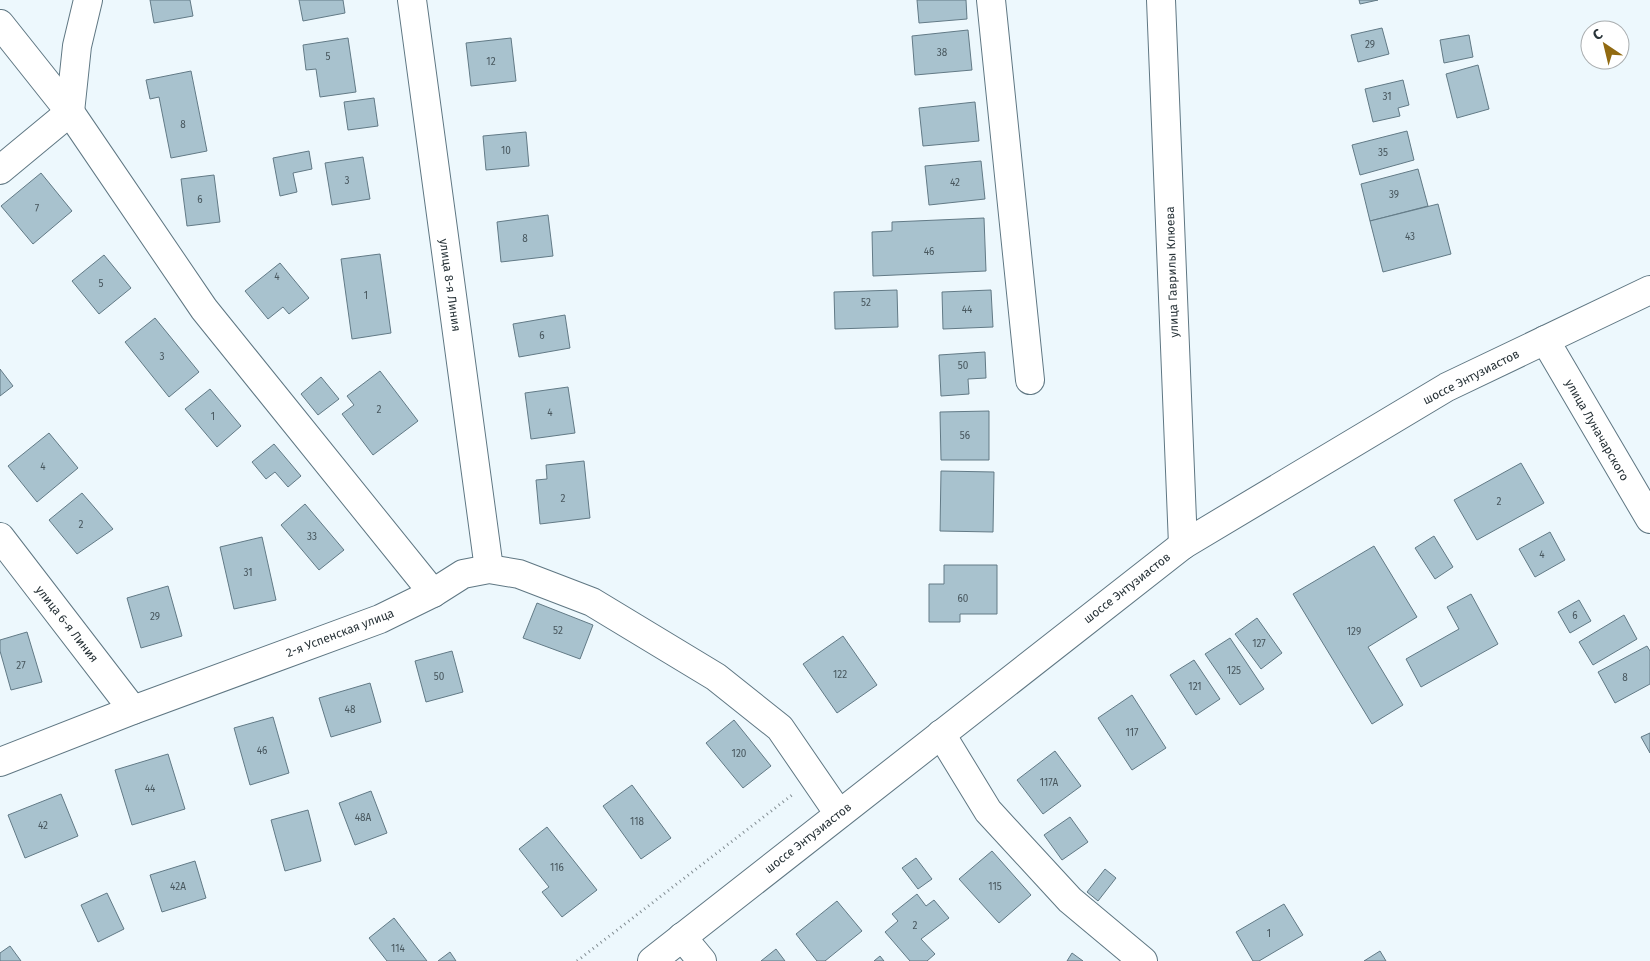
<svg xmlns="http://www.w3.org/2000/svg" width="1650" height="961" viewBox="0 0 1650 961" font-family="'Fira Sans',sans-serif">
	<style>
		.building { fill: #a8c2ce; stroke: #627a86 }
		.lines { fill: none; stroke-linecap: round; stroke-linejoin: round }
		.minor-casing { stroke: #5f7783; stroke-width: 30 }
		.major-casing { stroke: #5f7783; stroke-width: 30 }
		.path { stroke: #838e93; stroke-width: 3; stroke-dasharray: 1 4; stroke-linecap: butt }
		.minor { stroke: #fff; stroke-width: 28 }
		.major { stroke: #fff; stroke-width: 28 }
		.labels { text-anchor: middle; dominant-baseline: central; stroke-width: 4; stroke-linejoin: round; paint-order: stroke }
		.number-label { font-size: 10px; fill: #48575e }
		.street-label { font-size: 12px; fill: #283338; stroke: #fff }
	</style>
	<rect width="100%" height="100%" fill="#edf8fd"/>
	<g class="building">
		<polygon points="150,0 190,0 193,16 154,23"/>
		<polygon points="299,0 343,0 345,13 303,21"/>
		<polygon points="917,0 966,0 967,19 919,23"/>
		<polygon points="1359,0 1378,0 1360,4"/>
		<polygon points="1382,28 1389,54 1358,62 1351,35"/>
		<polygon points="968,30 972,70 915,75 912,36"/>
		<polygon points="1469,35 1473,57 1444,63 1440,40"/>
		<polygon points="348,38 356,92 320,97 316,69 306,70 303,45"/>
		<polygon points="511,38 516,81 471,86 466,43"/>
		<polygon points="1478,65 1489,109 1457,118 1446,74"/>
		<polygon points="191,71 207,151 171,158 159,97 150,99 146,80"/>
		<polygon points="1403,80 1409,105 1398,108 1400,116 1373,122 1365,89"/>
		<polygon points="374,98 378,126 348,130 344,102"/>
		<polygon points="975,102 979,141 923,146 919,108"/>
		<polygon points="1407,131 1414,160 1360,175 1352,145"/>
		<polygon points="526,132 529,166 486,170 483,136"/>
		<polygon points="309,151 312,169 293,173 297,192 280,196 273,158"/>
		<polygon points="363,157 370,199 332,205 325,163"/>
		<polygon points="981,161 985,199 929,205 925,166"/>
		<polygon points="1418,169 1428,206 1370,221 1361,184"/>
		<polygon points="41,173 72,211 33,244 1,206"/>
		<polygon points="214,175 220,222 187,226 181,179"/>
		<polygon points="1438,204 1451,254 1383,272 1370,221"/>
		<polygon points="548,215 553,256 501,262 497,222"/>
		<polygon points="984,218 986,271 873,276 872,232 892,231 892,222"/>
		<polygon points="380,254 391,333 352,339 341,259"/>
		<polygon points="104,255 131,288 99,314 72,281"/>
		<polygon points="280,263 309,298 289,314 283,307 268,319 245,291"/>
		<polygon points="897,290 898,327 835,329 834,292"/>
		<polygon points="991,290 993,327 943,329 942,292"/>
		<polygon points="565,315 570,348 519,357 513,324"/>
		<polygon points="155,318 199,372 169,397 125,342"/>
		<polygon points="985,352 986,378 968,379 969,394 941,396 939,355"/>
		<polygon points="0,369 13,386 0,396"/>
		<polygon points="380,371 418,421 373,455 342,414 354,405 347,396"/>
		<polygon points="321,377 339,399 318,415 301,394"/>
		<polygon points="568,387 575,433 531,439 525,393"/>
		<polygon points="210,389 241,426 217,447 185,409"/>
		<polygon points="989,411 989,460 941,460 940,412"/>
		<polygon points="49,433 78,468 37,502 8,466"/>
		<polygon points="274,444 301,476 288,487 275,472 266,479 252,462"/>
		<polygon points="584,461 590,518 540,524 536,480 547,479 546,465"/>
		<polygon points="1521,463 1544,503 1477,540 1454,500"/>
		<polygon points="941,471 994,472 993,532 940,531"/>
		<polygon points="82,493 113,529 77,554 49,520"/>
		<polygon points="305,504 344,550 319,570 281,525"/>
		<polygon points="1550,532 1565,560 1535,577 1519,549"/>
		<polygon points="1434,536 1453,567 1435,579 1415,548"/>
		<polygon points="262,537 276,600 234,609 220,547"/>
		<polygon points="1374,546 1417,617 1368,647 1403,705 1372,724 1293,594"/>
		<polygon points="944,565 997,565 997,614 960,614 960,622 929,622 929,584 944,584"/>
		<polygon points="168,586 182,636 141,648 127,598"/>
		<polygon points="1471,594 1498,644 1421,687 1406,659 1459,629 1447,607"/>
		<polygon points="1579,600 1591,621 1570,633 1558,612"/>
		<polygon points="537,603 593,625 580,659 523,638"/>
		<polygon points="1624,615 1637,639 1593,665 1579,642"/>
		<polygon points="1257,618 1282,653 1261,669 1235,634"/>
		<polygon points="27,632 42,682 11,690 0,651 0,640"/>
		<polygon points="843,636 877,685 837,713 803,664"/>
		<polygon points="1230,638 1264,689 1240,705 1205,654"/>
		<polygon points="1647,646 1650,651 1650,684 1615,703 1598,672"/>
		<polygon points="452,651 463,692 426,702 415,661"/>
		<polygon points="1194,660 1220,699 1196,715 1170,675"/>
		<polygon points="370,683 381,722 331,737 319,698"/>
		<polygon points="1132,695 1166,748 1132,770 1098,718"/>
		<polygon points="273,717 289,773 250,785 234,728"/>
		<polygon points="734,720 771,766 743,788 706,743"/>
		<polygon points="1650,733 1650,753 1641,737"/>
		<polygon points="1055,751 1081,786 1043,814 1017,780"/>
		<polygon points="168,754 185,809 132,825 115,770"/>
		<polygon points="632,785 671,838 641,859 603,806"/>
		<polygon points="371,791 387,833 355,845 339,803"/>
		<polygon points="61,794 78,836 25,858 8,815"/>
		<polygon points="308,810 321,861 285,871 271,820"/>
		<polygon points="1070,817 1088,842 1062,860 1044,835"/>
		<polygon points="547,827 597,890 562,917 542,892 549,887 519,849"/>
		<polygon points="992,851 1031,895 999,923 959,879"/>
		<polygon points="916,858 932,879 918,889 902,868"/>
		<polygon points="195,861 206,898 162,912 150,875"/>
		<polygon points="1105,869 1116,878 1098,901 1087,892"/>
		<polygon points="107,893 124,929 98,942 81,905"/>
		<polygon points="917,894 926,906 934,900 949,918 921,939 935,954 927,961 910,961 885,932 898,921 892,914"/>
		<polygon points="837,901 862,931 825,961 817,961 796,934"/>
		<polygon points="1284,904 1303,935 1259,961 1253,961 1236,932"/>
		<polygon points="394,918 427,961 387,961 369,938"/>
		<polygon points="10,946 21,961 0,961 0,953"/>
		<polygon points="776,949 785,961 761,961"/>
		<polygon points="1380,951 1386,961 1364,961"/>
		<polygon points="450,952 456,961 438,961"/>
		<polygon points="1072,953 1083,961 1067,961"/>
		<polygon points="880,956 884,961 874,961"/>
	</g>
	<g class="lines">
		<g class="minor-casing">
			<g id="minor">
				<polyline points="412,0 489,569"/>
				<polyline points="991,0 1030,380"/>
				<polyline points="1161,0 1183,545"/>
				<polyline points="0,24 70,112 204,309 433,593"/>
				<polyline points="0,170 70,112 77,46 88,0"/>
				<polyline points="1545,340 1650,519"/>
				<polyline points="0,537 133,710"/>
				<polyline points="941,734 988,811 1070,900 1143,961"/>
				<polyline points="0,762 133,710 380,619 433,593 463,574 489,569 519,574 592,602 716,677 780,728 839,814"/>
				<polyline points="682,937 702,961"/>
			</g>
		</g>
		<g class="major-casing">
			<polyline id="major" points="652,961 1183,545 1447,387 1650,290"/>
		</g>
		<polyline class="path" points="577,961 792,795"/>
		<use href="#minor" class="minor"/>
		<use href="#major" class="major"/>
	</g>
	<g class="labels">
		<g class="number-label">
			<text x="1370" y="45">29</text>
			<text x="942" y="53">38</text>
			<text x="328" y="57">5</text>
			<text x="491" y="62">12</text>
			<text x="1387" y="97">31</text>
			<text x="183" y="125">8</text>
			<text x="506" y="151">10</text>
			<text x="1383" y="153">35</text>
			<text x="347" y="181">3</text>
			<text x="955" y="183">42</text>
			<text x="1394" y="195">39</text>
			<text x="200" y="200">6</text>
			<text x="37" y="209">7</text>
			<text x="1410" y="237">43</text>
			<text x="525" y="239">8</text>
			<text x="929" y="252">46</text>
			<text x="277" y="277">4</text>
			<text x="101" y="284">5</text>
			<text x="366" y="296">1</text>
			<text x="866" y="303">52</text>
			<text x="967" y="310">44</text>
			<text x="542" y="336">6</text>
			<text x="162" y="357">3</text>
			<text x="963" y="366">50</text>
			<text x="379" y="410">2</text>
			<text x="550" y="413">4</text>
			<text x="213" y="417">1</text>
			<text x="965" y="436">56</text>
			<text x="43" y="467">4</text>
			<text x="563" y="499">2</text>
			<text x="1499" y="502">2</text>
			<text x="81" y="525">2</text>
			<text x="312" y="537">33</text>
			<text x="1542" y="555">4</text>
			<text x="248" y="573">31</text>
			<text x="963" y="599">60</text>
			<text x="1575" y="616">6</text>
			<text x="155" y="617">29</text>
			<text x="558" y="631">52</text>
			<text x="1354" y="632">129</text>
			<text x="1259" y="644">127</text>
			<text x="21" y="666">27</text>
			<text x="1234" y="671">125</text>
			<text x="840" y="675">122</text>
			<text x="439" y="677">50</text>
			<text x="1625" y="678">8</text>
			<text x="1195" y="687">121</text>
			<text x="350" y="710">48</text>
			<text x="1132" y="733">117</text>
			<text x="262" y="751">46</text>
			<text x="739" y="754">120</text>
			<text x="1049" y="783">117А</text>
			<text x="150" y="789">44</text>
			<text x="363" y="818">48А</text>
			<text x="637" y="822">118</text>
			<text x="43" y="826">42</text>
			<text x="557" y="868">116</text>
			<text x="178" y="887">42А</text>
			<text x="995" y="887">115</text>
			<text x="915" y="926">2</text>
			<text x="1269" y="934">1</text>
			<text x="398" y="949">114</text>
		</g>
		<g class="street-label">
			<text transform="translate(1172 272) rotate(-92)">улица Гаврилы Клюева</text>
			<text transform="translate(450 285) rotate(82)">улица 8-я Линия</text>
			<text transform="translate(1471 377) rotate(-27)">шоссе Энтузиастов</text>
			<text transform="translate(1597 430) rotate(60)">улица Луначарского</text>
			<text transform="translate(1127 588) rotate(-38)">шоссе Энтузиастов</text>
			<text transform="translate(67 624) rotate(52)">улица 6-я Линия</text>
			<text transform="translate(340 633) rotate(-21)">2-я Успенская улица</text>
			<text transform="translate(808 838) rotate(-38)">шоссе Энтузиастов</text>
		</g>
	</g>
	<g transform="translate(1605 45) rotate(325)"><circle r="24" fill="#ffffff" stroke="#a9adaf"/>
	<path d="M0-4L9 19L0 12L-9 19Z" fill="#916a11"/>
	<text y="-8" font-size="14" font-weight="bold" text-anchor="middle" fill="#283338">С</text>
	</g>
</svg>
